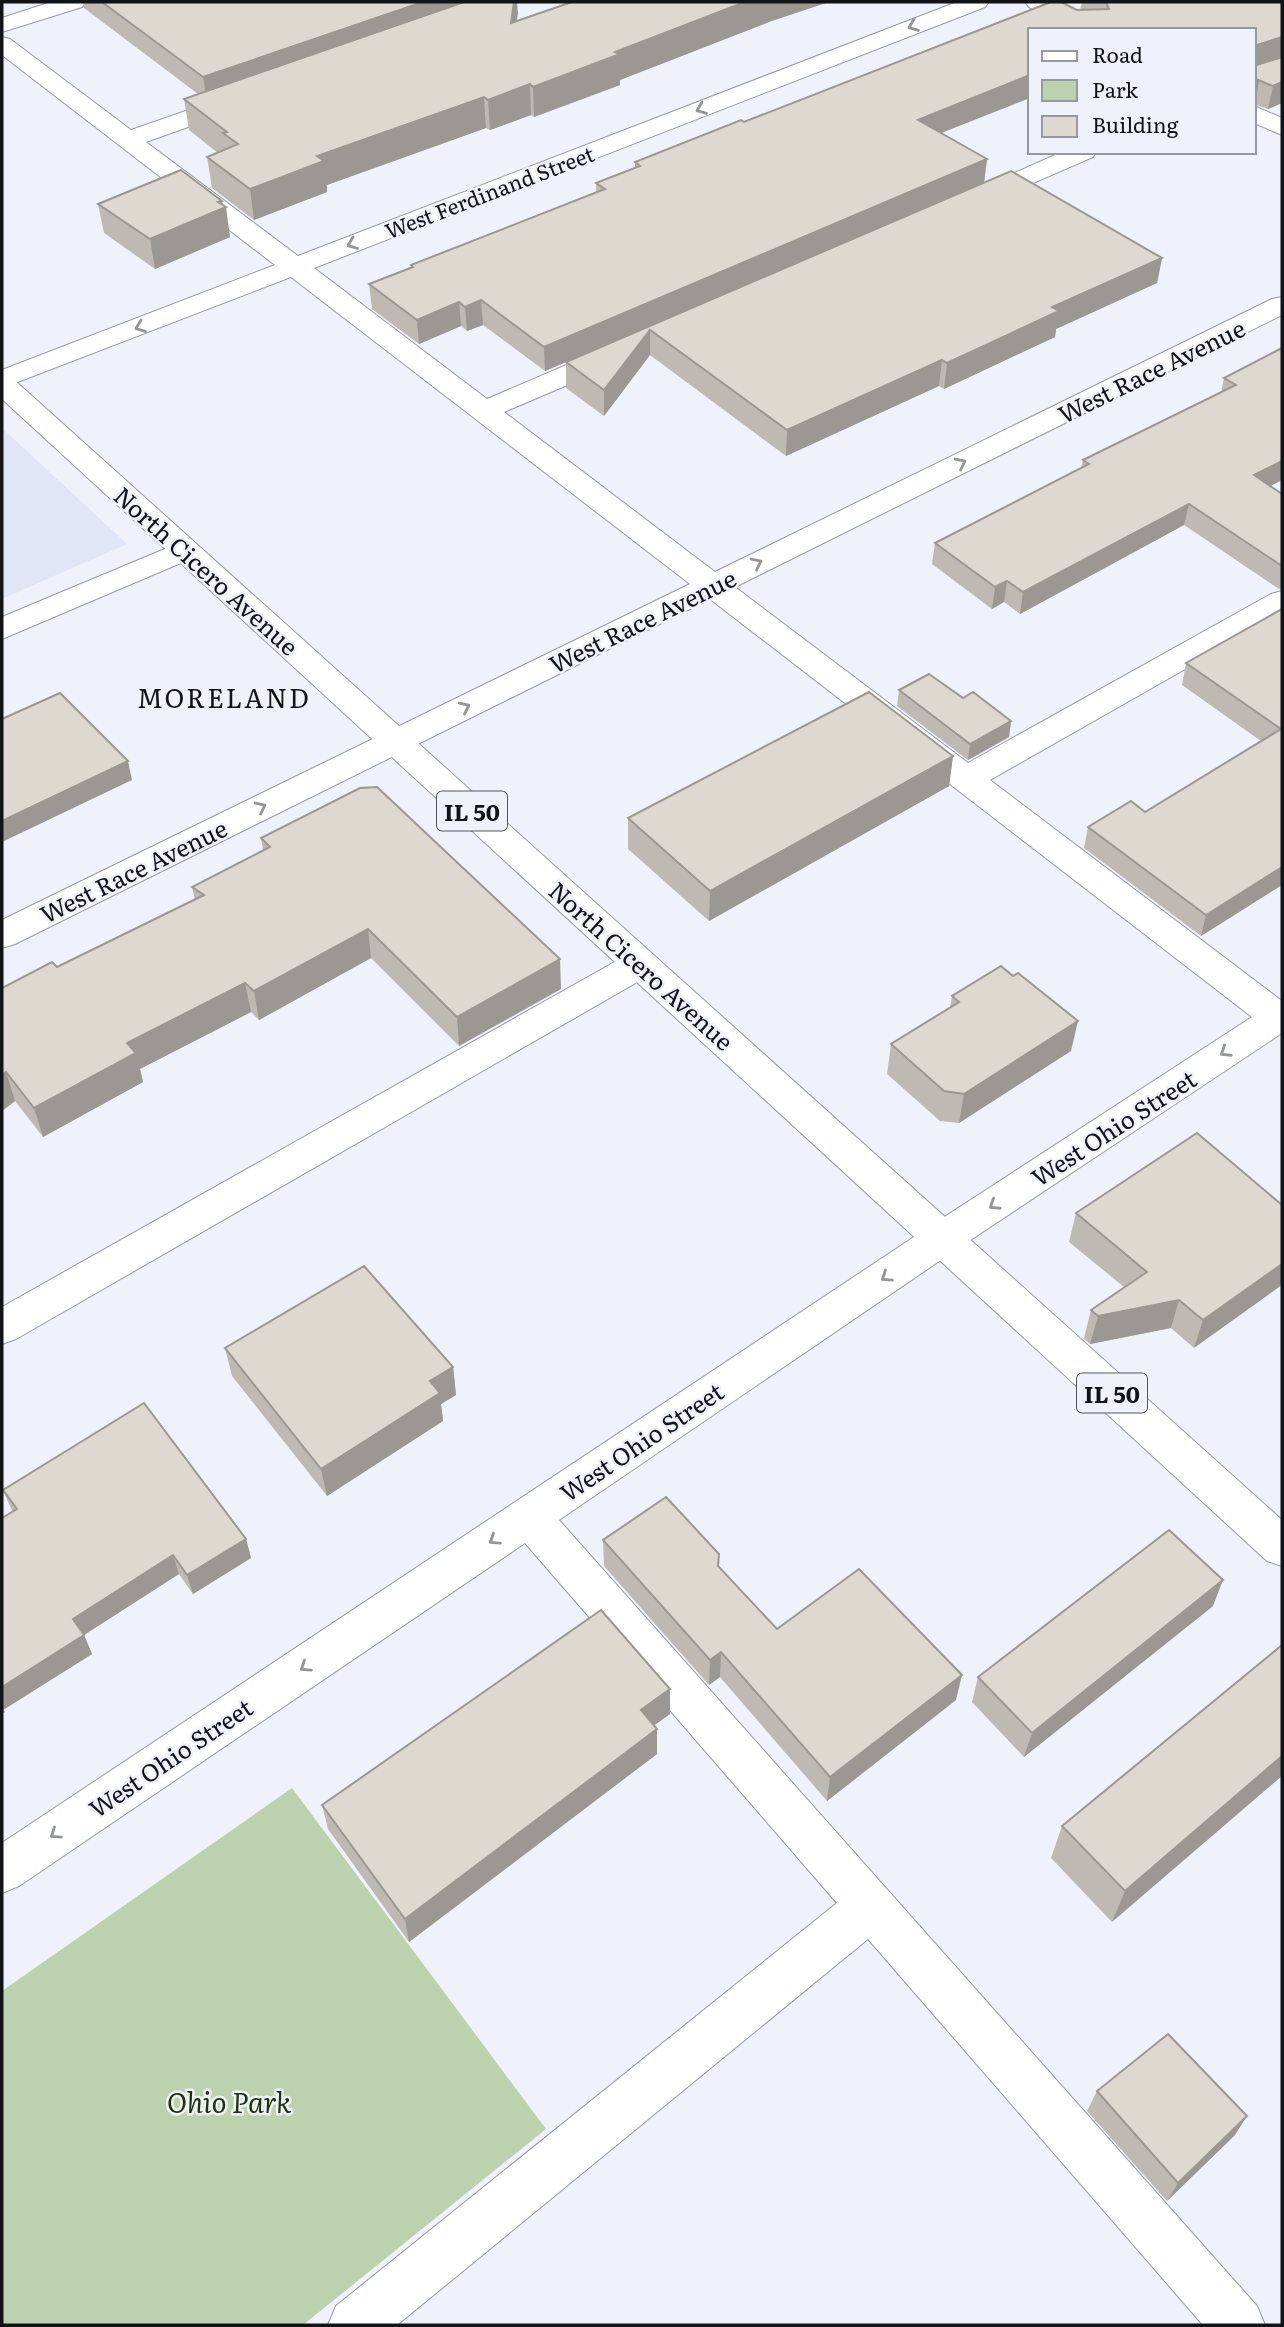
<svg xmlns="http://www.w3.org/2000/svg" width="1284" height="2327" viewBox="0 0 1284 2327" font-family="Literata,serif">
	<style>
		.built { fill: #e0e6f5 }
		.green { fill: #bcd2af }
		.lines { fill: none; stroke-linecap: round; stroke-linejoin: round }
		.minor-casing { stroke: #979aa3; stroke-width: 2 }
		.major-casing { stroke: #979aa3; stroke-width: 2 }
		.minor { fill: #fff; fill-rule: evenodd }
		.major { fill: #fff; fill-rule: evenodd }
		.wall { fill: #bebab3 }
		.shaded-wall { fill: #9b9792 }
		.building { fill: #ddd8d0; stroke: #9b9792; stroke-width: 2 }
		.oneway { stroke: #949597 }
		.labels { text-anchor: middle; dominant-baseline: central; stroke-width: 5; stroke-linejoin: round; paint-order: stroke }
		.far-street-label { font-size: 21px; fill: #121317; stroke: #eff2fb }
		.shield { fill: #eff2fb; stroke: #54565b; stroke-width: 2 }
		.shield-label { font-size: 23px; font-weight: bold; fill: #121317 }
		.street-label { font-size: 24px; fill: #121317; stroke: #eff2fb }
		.neighbourhood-label { font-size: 26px; letter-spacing: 2px; fill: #121317; stroke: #eff2fb }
		.near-park-label { font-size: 28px; font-style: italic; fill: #1d3507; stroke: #eff2fb }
	</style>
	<rect width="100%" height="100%" fill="#eff2fb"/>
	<polygon class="built" points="2,428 127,544 2,599"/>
	<polygon class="green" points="292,1788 546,2129 303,2325 2,2325 2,1991"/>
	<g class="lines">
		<g class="minor-casing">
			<g id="minor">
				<polygon points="51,2 86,2 82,7 2,32 2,18"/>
				<polygon points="957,2 989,2 985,7 314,268 487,399 606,348 616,346 626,348 630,354 626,360 504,412 715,572 1272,299 1282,297 1282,315 735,587 968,763 1271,594 1282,591 1282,614 990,780 1282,1001 1282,1033 957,1249 559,1520 1257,2306 1265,2325 1203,2325 868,1939 397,2325 328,2325 336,2306 837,1903 525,1543 19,1886 2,1893 2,1843 929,1227 1252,1017 710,599 15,944 2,948 2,920 690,584 291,277 2,388 2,370 275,265 2,55 2,37 10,39 131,130 229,96 238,94 247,96 250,101 247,106 146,142 298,256"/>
				<polygon points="1025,2 1054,2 1100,25 1104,30 1074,30 1029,7"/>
				<polygon points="1254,106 1282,118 1282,135 1254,123"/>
				<polygon points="1062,152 1096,152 1093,157 985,204 976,207 967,204 963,199 967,194"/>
				<polygon points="184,541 195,543 199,550 195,557 2,639 2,617"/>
				<polygon points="640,951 653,955 658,964 653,973 16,1339 2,1344 2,1307 627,955"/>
			</g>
		</g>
		<g class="major-casing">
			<polygon id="major" points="2,376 12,378 1282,1520 1282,1566 1267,1561 2,399"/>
		</g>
		<use href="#minor" class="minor"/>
		<use href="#major" class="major"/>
	</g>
	<g class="wall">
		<polygon points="83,2 517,2 517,21 769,22 620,80 620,85 534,117 531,115 490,130 486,128 327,185 327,192 254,220 212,188 207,157 218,153 189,130 184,99 198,94 84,8"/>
		<polygon points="1082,2 1282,2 1282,103 1268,109 1254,104 1254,30 1030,30 942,133 987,159 984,183 1162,258 1157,283 1056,329 1055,337 944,389 939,386 786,456 650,355 604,416 566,388 566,362 545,371 483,325 467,331 461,326 419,344 372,309 369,284 411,268 411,265 596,193 596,183 635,168 635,162 744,122 1077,10 1080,10"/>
		<polygon points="222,201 230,237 155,269 104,233 98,204"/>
		<polygon points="1282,348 1282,480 1270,486 1282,494 1282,589 1279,589 1184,525 1020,614 1004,602 992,609 932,564 935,543 1081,468 1083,460 1221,393 1224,378"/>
		<polygon points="1282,609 1282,885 1201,936 1084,848 1088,827 1145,812 1261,741 1182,685 1186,663"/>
		<polygon points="899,690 963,698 1011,721 1009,737 968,760 897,706"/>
		<polygon points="953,756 949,786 709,921 628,849 628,818"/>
		<polygon points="261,838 561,989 459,1046 371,958 259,1020 251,1012 140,1069 143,1082 43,1137 15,1101 2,1111 2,988 57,967 195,900 192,887 263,850"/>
		<polygon points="952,996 1071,1051 959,1123 940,1121 887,1074 891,1044 950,1007"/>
		<polygon points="1282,1205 1194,1348 1171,1328 1090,1344 1084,1338 1091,1310 1124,1287 1069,1242 1076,1213"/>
		<polygon points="225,1348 453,1367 456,1395 441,1404 443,1421 327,1496 232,1376"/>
		<polygon points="3,1490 246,1539 251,1558 193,1594 179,1574 84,1635 92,1654 3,1710 5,1712 2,1714 2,1518 12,1511"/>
		<polygon points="603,1540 719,1554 719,1568 777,1629 956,1700 827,1801 720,1677 709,1685 604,1566"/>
		<polygon points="1213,1606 1024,1757 972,1702 978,1677"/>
		<polygon points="1282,1645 1112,1922 1051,1858 1062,1826"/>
		<polygon points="670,1689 670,1714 654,1725 657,1754 409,1942 328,1829 322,1805"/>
		<polygon points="1097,2091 1235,2135 1167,2201 1087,2111"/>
	</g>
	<g class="shaded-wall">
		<polygon points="423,2 492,2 207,101 203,77"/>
		<polygon points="514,2 517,2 518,13 512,54 511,23"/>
		<polygon points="745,2 829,2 769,22 620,80 620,85 534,117 533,87 615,52"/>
		<polygon points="1282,37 1282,58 1254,68 1257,45"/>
		<polygon points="1030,75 1030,98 916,143 918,120"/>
		<polygon points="1282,82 1282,103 1268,109 1273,86"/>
		<polygon points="530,84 531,115 490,130 488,100"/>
		<polygon points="484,97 486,128 327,185 327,192 254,220 250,189 317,156"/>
		<polygon points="987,159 984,183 545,371 544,347"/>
		<polygon points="222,201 223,209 226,207 230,237 155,269 150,239"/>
		<polygon points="1162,258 1157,283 1056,329 1055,337 944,389 947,363 1052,307"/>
		<polygon points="481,300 483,325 467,331 465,307"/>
		<polygon points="459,302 461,326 419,344 417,320"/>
		<polygon points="650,330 650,355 604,416 604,390"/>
		<polygon points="942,360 939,386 786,456 787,430"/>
		<polygon points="1282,461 1282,480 1249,497 1254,475"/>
		<polygon points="1189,504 1184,525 1020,614 1023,592"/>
		<polygon points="1007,581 1004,602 992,609 995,587"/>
		<polygon points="1011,721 1009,737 968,760 970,744"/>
		<polygon points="953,756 949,786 709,921 710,891"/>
		<polygon points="128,761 132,780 2,842 2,821"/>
		<polygon points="1282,867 1282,885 1201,936 1206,915"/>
		<polygon points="368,929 371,958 259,1020 254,991"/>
		<polygon points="560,959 561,989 459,1046 457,1017"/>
		<polygon points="245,983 251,1012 140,1069 143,1082 43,1137 34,1108 127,1043"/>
		<polygon points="1078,1021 1071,1051 959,1123 964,1094"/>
		<polygon points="6,1072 15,1101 2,1111 2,1075"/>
		<polygon points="1282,1264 1282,1285 1194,1348 1203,1320"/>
		<polygon points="1179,1300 1171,1328 1090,1344 1098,1316"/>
		<polygon points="453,1367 456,1395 441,1404 443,1421 327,1496 321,1469 430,1381"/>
		<polygon points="246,1539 251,1558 193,1594 187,1575"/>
		<polygon points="173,1555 179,1574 84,1635 92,1654 3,1710 5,1712 2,1714 2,1687 73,1619"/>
		<polygon points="1223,1580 1213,1606 1024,1757 1032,1733"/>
		<polygon points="721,1652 720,1677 709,1685 710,1660"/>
		<polygon points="962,1675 956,1700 827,1801 830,1777"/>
		<polygon points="670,1689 670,1714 641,1735 641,1710"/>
		<polygon points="657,1729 657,1754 409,1942 405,1919"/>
		<polygon points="1282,1756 1282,1776 1112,1922 1125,1891"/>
		<polygon points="1247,2116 1235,2135 1167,2201 1178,2183"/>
	</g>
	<g class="building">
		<polygon points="102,2 423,2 203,77"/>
		<polygon points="464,2 514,2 511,23 572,2 745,2 615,52 620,54 533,87 530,84 488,100 484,97 317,156 324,161 250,189 207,157 238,144 223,133 227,132 184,99"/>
		<polygon points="1051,2 1061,2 1077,10 1109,9 1106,2 1282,2 1282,37 1257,45 1257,65 1282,57 1282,82 1273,86 1258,80 1256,93 1254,94 1254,30 1030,30 1030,75 918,120 987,159 544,347 481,300 465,307 459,302 417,320 369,284 413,267 411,265 605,189 596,183 640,166 635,162 741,120 744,122"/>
		<polygon points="181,170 222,201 218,202 226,207 150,239 98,204"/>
		<polygon points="1011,171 1162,258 1052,307 1059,311 947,363 942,360 787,430 650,330 604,390 566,362"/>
		<polygon points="1282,348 1282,461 1254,475 1282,494 1282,566 1189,504 1023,592 1007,581 995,587 935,543 1089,464 1083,460 1236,385 1224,378"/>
		<polygon points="1282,609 1282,867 1206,915 1088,827 1131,801 1145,812 1281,729 1186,663"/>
		<polygon points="929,674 963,698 973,692 1011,721 970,744 899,690"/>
		<polygon points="869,692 953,756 710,891 628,818"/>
		<polygon points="60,693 128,761 2,821 2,719"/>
		<polygon points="377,787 560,959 457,1017 368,929 254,991 245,983 127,1043 136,1053 34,1108 6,1072 2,1075 2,988 52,962 57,967 204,895 192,887 270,847 261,838 360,788"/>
		<polygon points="1001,966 1013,976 1018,973 1078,1021 964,1094 944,1091 891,1044 959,1002 952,996"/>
		<polygon points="1197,1133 1282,1205 1282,1264 1203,1320 1179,1300 1098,1316 1091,1310 1147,1272 1076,1213"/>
		<polygon points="364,1266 453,1367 430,1381 440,1393 321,1469 225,1348"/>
		<polygon points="144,1403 246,1539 187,1575 173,1555 73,1619 84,1635 2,1687 2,1518 17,1509 3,1490"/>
		<polygon points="666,1497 719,1554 718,1566 777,1629 859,1569 962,1675 830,1777 721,1652 710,1660 603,1540"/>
		<polygon points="1169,1530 1223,1580 1032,1733 978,1677"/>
		<polygon points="601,1610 670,1689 641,1710 657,1729 405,1919 322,1805"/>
		<polygon points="1282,1645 1282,1756 1125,1891 1062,1826"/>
		<polygon points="1168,2034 1247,2116 1178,2183 1097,2091"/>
	</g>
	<defs><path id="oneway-chevron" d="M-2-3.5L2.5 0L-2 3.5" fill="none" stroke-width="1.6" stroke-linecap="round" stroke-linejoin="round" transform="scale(1.75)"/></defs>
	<g class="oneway">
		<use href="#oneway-chevron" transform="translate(913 26) rotate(159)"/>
		<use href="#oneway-chevron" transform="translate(701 109) rotate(159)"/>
		<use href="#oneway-chevron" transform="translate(352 244) rotate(159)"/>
		<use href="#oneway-chevron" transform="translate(140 327) rotate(159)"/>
		<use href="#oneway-chevron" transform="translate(961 463) rotate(-26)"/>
		<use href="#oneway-chevron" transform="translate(757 563) rotate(-26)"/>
		<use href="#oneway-chevron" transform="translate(465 707) rotate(-26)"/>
		<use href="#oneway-chevron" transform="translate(261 807) rotate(-26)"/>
		<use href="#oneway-chevron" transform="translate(1225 1052) rotate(147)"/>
		<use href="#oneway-chevron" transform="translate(994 1205) rotate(147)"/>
		<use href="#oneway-chevron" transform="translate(886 1277) rotate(146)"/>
		<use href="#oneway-chevron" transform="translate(494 1540) rotate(146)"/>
		<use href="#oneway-chevron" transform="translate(305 1667) rotate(146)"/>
		<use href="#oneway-chevron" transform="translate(55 1834) rotate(146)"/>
	</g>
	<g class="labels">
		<g class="far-street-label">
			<text transform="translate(489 191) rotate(-21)">West Ferdinand Street</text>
		</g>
		<g class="shield">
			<rect x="437" y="791.5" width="70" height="39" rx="5"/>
			<rect x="1077" y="1373.5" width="70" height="39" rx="5"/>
		</g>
		<g class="shield-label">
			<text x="472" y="811">IL 50</text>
			<text x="1112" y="1393">IL 50</text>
		</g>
		<g class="street-label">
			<text transform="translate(1151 370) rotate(-26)">West Race Avenue</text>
			<text transform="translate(207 570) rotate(42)">North Cicero Avenue</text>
			<text transform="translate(642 620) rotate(-26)">West Race Avenue</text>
			<text transform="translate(133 870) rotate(-26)">West Race Avenue</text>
			<text transform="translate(642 965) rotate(42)">North Cicero Avenue</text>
			<text transform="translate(1113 1127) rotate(-33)">West Ohio Street</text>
			<text transform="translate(641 1441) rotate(-34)">West Ohio Street</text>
			<text transform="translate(170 1757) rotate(-34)">West Ohio Street</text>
		</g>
		<g class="neighbourhood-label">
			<text x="224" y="696">MORELAND</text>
		</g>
		<g class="near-park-label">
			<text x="229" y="2101">Ohio Park</text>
		</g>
	</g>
	<rect width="1284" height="2327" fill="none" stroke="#121317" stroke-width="7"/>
	<rect x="1028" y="28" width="228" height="126" fill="#eff2fb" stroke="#9799a0" stroke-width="2"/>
	<rect x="1042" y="51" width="35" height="10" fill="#ffffff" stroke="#9799a0" stroke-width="2"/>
	<text x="1092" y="63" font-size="21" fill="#121317">Road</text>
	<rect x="1042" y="80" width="35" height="21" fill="#bcd2af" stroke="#9799a0" stroke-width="2"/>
	<text x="1092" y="98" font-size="21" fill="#121317">Park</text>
	<rect x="1042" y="116" width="35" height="21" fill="#ddd8d0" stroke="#9799a0" stroke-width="2"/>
	<text x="1092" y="133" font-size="21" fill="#121317">Building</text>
</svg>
